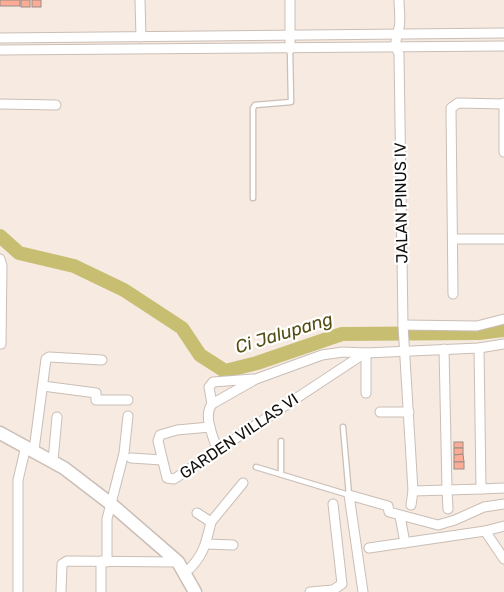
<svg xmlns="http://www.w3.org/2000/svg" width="504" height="592" viewBox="0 0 504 592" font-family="Rubik,sans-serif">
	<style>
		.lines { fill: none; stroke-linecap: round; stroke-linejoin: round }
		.river { stroke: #c7be71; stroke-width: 14 }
		.building { fill: #fbac95; stroke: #9a8c88 }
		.lane-casing { stroke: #cabeb6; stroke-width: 7 }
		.street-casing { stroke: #cabeb6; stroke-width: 11 }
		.secondary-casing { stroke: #cabeb6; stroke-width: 15 }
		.lane { stroke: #fff; stroke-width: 4.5 }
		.street { stroke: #fff; stroke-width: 9 }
		.secondary { stroke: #fff; stroke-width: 12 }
		.labels { text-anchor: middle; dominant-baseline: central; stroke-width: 4.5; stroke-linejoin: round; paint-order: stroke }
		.street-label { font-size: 16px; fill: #130f0c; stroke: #fff }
		.water-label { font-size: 18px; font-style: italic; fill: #534d11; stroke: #fff }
	</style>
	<rect width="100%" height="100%" fill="#f6eae1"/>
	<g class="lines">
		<polyline class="river" points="0,236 19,253 74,266 124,290 182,328 200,355 225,371 257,363 342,334 479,333 504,330"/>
	</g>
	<g class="building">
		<rect x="0" y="0" width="20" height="6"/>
		<rect x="21" y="0" width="9" height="7"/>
		<rect x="32" y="0" width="9" height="7"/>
		<rect x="454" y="442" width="9" height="6"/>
		<polygon points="454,448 463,448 463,454 454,455"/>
		<polygon points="463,454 464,462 454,462 454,455"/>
		<rect x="454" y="462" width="10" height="7"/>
	</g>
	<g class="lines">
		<g class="lane-casing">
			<g id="lane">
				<polyline points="253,198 253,108 255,105 291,102 290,49"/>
				<polyline points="256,467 349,495 343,427"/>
				<polyline points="281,473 281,441"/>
			</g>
		</g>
		<g class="street-casing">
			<g id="street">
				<polyline points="140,0 141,37"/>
				<polyline points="290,0 290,49"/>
				<path d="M399 0C399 9 401 20 399 28 397 38 393 44 399 54L403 325 413 491 411 505"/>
				<polyline points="0,38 504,33"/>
				<polyline points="0,50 504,46"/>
				<polyline points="504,103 504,152"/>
				<polyline points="0,104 56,105"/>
				<polyline points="453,239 504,239"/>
				<polyline points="0,259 2,266 1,344"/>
				<polyline points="453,294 451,108 458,103 504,104"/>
				<polyline points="403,325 477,326 504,319"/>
				<polyline points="444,349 447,490 481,489 479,348"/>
				<polyline points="366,353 366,393"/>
				<polyline points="43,386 96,393 96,400 128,400"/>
				<polyline points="212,404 209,387 213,382 253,379"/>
				<polyline points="380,412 409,412"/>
				<polyline points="210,427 177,430 160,435 158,441 167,478 174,479 365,353"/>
				<path d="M217 449C213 436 203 416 212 404L256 379 322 355 343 352 366 353 479 348 504 344"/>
				<polyline points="34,450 46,359 49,357 102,360"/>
				<polyline points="131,458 162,460"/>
				<polyline points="53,461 57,417"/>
				<polyline points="481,489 504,488"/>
				<polyline points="413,491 447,490 448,509"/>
				<polyline points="400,516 405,543"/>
				<polyline points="211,522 243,483"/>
				<polyline points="485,531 504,526"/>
				<polyline points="207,544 233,545"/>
				<polyline points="369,548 485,531 504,559"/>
				<polyline points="107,562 107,519 124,453 128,416"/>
				<path d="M186 572C203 557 206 544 211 522L197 513"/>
				<polyline points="18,592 18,480 26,446"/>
				<polyline points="61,592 62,564 67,561 178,562"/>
				<polyline points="101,592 101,561"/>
				<polyline points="310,592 333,590 342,584 333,504"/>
				<polyline points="363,592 349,495 388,506 389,512 438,525 455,520 484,507 504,504"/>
			</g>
		</g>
		<g class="secondary-casing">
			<polyline id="secondary" points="0,433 64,468 111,504 178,562 195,592"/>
		</g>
		<use href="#lane" class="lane"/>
		<use href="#street" class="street"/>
		<use href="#secondary" class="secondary"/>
	</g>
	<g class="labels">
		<g class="street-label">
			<text transform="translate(401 203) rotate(-91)">JALAN PINUS IV</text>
			<text transform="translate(239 436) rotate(-34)">GARDEN VILLAS VI</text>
		</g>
		<g class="water-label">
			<text transform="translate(284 333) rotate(-17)">Ci Jalupang</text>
		</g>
	</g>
</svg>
